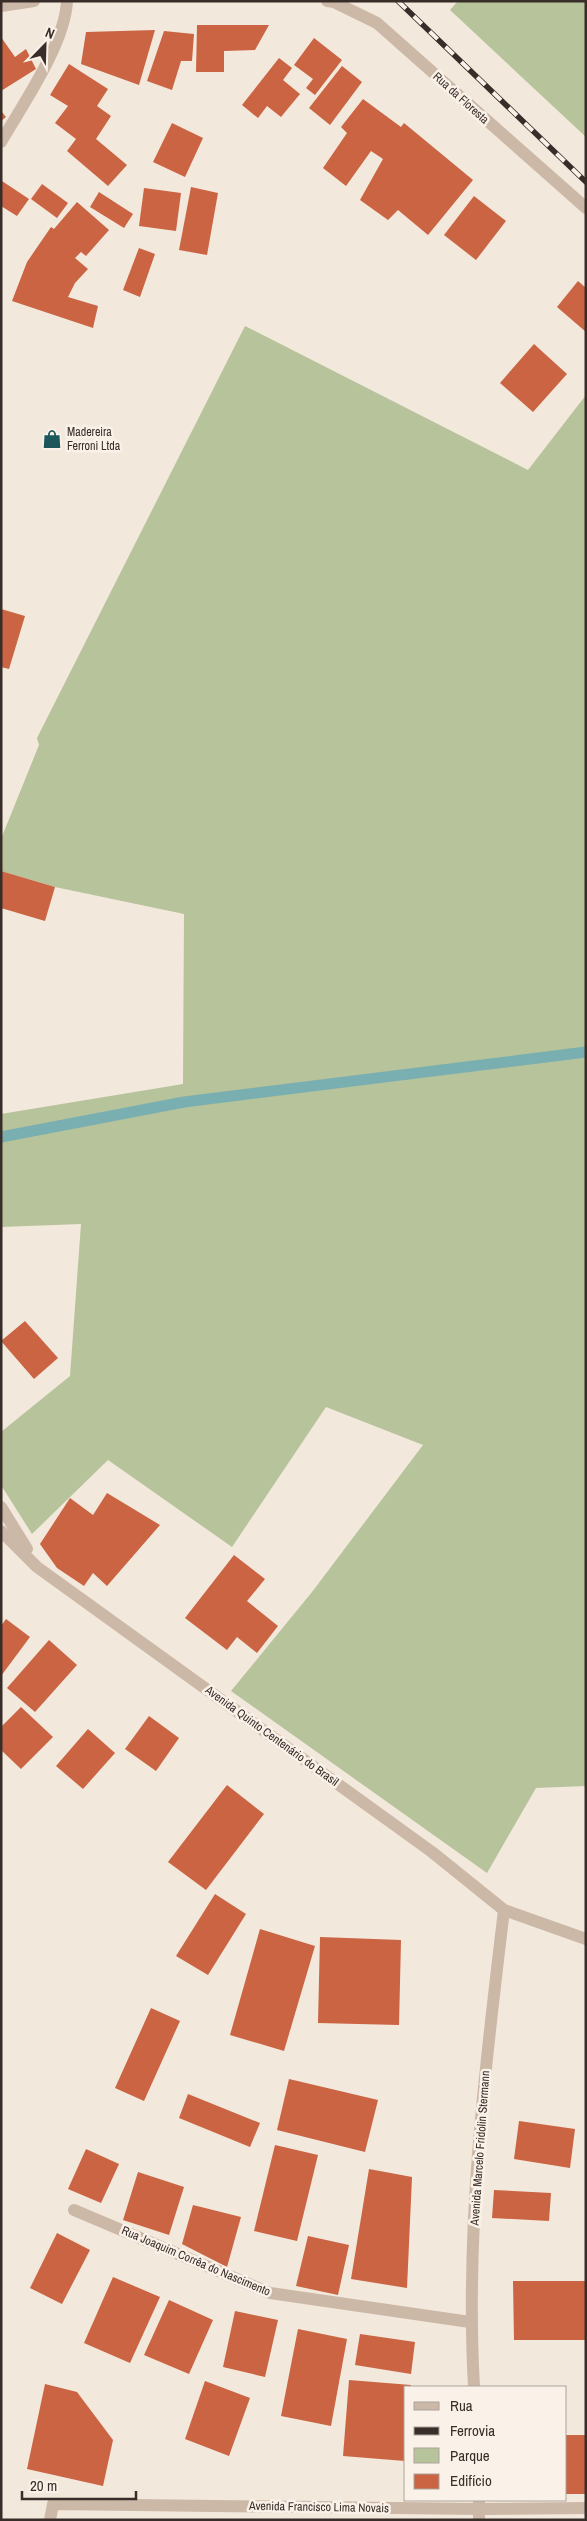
<svg xmlns="http://www.w3.org/2000/svg" width="587" height="2521" viewBox="0 0 587 2521" font-family="'Archivo Narrow',sans-serif">
	<style>
		.green { fill: #b6c39b }
		.lines { fill: none; stroke-linecap: round; stroke-linejoin: round }
		.stream { stroke: #7aafb1; stroke-width: 11 }
		.building { fill: #ca6443 }
		.minor { stroke: #ccb8a7; stroke-width: 12 }
		.tertiary { stroke: #ccb8a7; stroke-width: 12 }
		.rail-casing { stroke: #382d28; stroke-width: 5.5 }
		.rail { stroke: #faf2e9; stroke-width: 4; stroke-dasharray: 11; stroke-linecap: butt }
		.labels { text-anchor: middle; dominant-baseline: central; stroke-width: 5; stroke-linejoin: round; paint-order: stroke }
		.street-label { font-size: 12px; fill: #382d28; stroke: #faf2e9 }
		.poi-label { font-size: 12px; fill: #382d28; stroke: #faf2e9; text-anchor: start }
	</style>
	<rect width="100%" height="100%" fill="#f3e8dc"/>
	<g class="green">
		<polygon points="458,1 586,1 586,137 450,10"/>
		<polygon points="245,326 528,470 586,395 586,1786 536,1788 487,1873 231,1691 312,1592 423,1445 326,1407 232,1547 108,1460 32,1534 1,1485 1,1432 70,1376 81,1224 1,1227 1,1114 183,1084 184,914 55,887 1,871 1,839 39,745 37,738"/>
	</g>
	<g class="lines">
		<polyline class="stream" points="1,1137 184,1102 586,1052"/>
	</g>
	<g class="building">
		<polygon points="197,25 269,25 255,50 224,51 224,72 196,72"/>
		<polygon points="155,30 139,85 81,64 86,32"/>
		<polygon points="164,31 194,34 192,61 181,61 172,90 147,81"/>
		<polygon points="1,37 15,57 26,49 36,69 1,91"/>
		<polygon points="314,38 342,60 315,95 306,88 313,79 294,65"/>
		<polygon points="279,58 292,68 283,80 300,94 281,117 267,106 258,118 242,105"/>
		<polygon points="69,64 108,89 97,106 111,116 96,139 127,165 108,186 67,151 76,139 55,123 68,106 50,95"/>
		<polygon points="342,66 362,82 330,125 309,108"/>
		<polygon points="363,99 401,127 404,123 473,180 428,235 398,210 388,220 360,200 383,159 371,151 346,186 323,168 347,133 341,127"/>
		<polygon points="1,111 6,117 1,121"/>
		<polygon points="172,123 203,138 185,177 153,162"/>
		<polygon points="2,181 29,199 17,216 1,206"/>
		<polygon points="42,184 68,203 57,218 31,199"/>
		<polygon points="191,187 218,193 207,255 179,250"/>
		<polygon points="144,188 181,193 176,231 139,226"/>
		<polygon points="99,192 133,214 124,228 90,207"/>
		<polygon points="474,196 506,221 476,260 444,235"/>
		<polygon points="77,202 109,230 86,256 81,252 75,258 88,269 75,283 68,297 98,306 93,328 12,301 27,262 51,227 54,229"/>
		<polygon points="139,248 155,254 140,297 123,290"/>
		<polygon points="578,281 586,288 586,332 557,307"/>
		<polygon points="534,344 567,374 533,412 500,383"/>
		<polygon points="1,609 25,616 9,669 1,667"/>
		<polygon points="1,871 55,887 45,921 1,908"/>
		<polygon points="25,1321 58,1358 34,1379 1,1341"/>
		<polygon points="107,1493 160,1525 107,1586 93,1573 84,1586 57,1568 40,1544 70,1498 93,1515"/>
		<polygon points="234,1555 265,1579 247,1601 278,1626 257,1653 237,1637 227,1650 185,1618"/>
		<polygon points="6,1619 30,1637 1,1676 1,1626"/>
		<polygon points="49,1640 77,1665 35,1712 7,1688"/>
		<polygon points="21,1707 53,1737 21,1769 1,1750 1,1727"/>
		<polygon points="149,1716 179,1738 156,1771 125,1749"/>
		<polygon points="88,1729 115,1753 83,1789 56,1766"/>
		<polygon points="227,1785 264,1814 206,1890 168,1862"/>
		<polygon points="215,1894 246,1914 208,1975 176,1956"/>
		<polygon points="260,1929 315,1946 284,2051 230,2035"/>
		<polygon points="320,1937 401,1940 399,2025 318,2023"/>
		<polygon points="151,2008 180,2021 144,2101 115,2088"/>
		<polygon points="289,2079 378,2100 365,2152 277,2130"/>
		<polygon points="188,2094 260,2123 250,2147 179,2118"/>
		<polygon points="519,2121 575,2129 570,2168 514,2159"/>
		<polygon points="275,2145 318,2155 297,2241 254,2231"/>
		<polygon points="86,2149 119,2164 101,2203 68,2189"/>
		<polygon points="369,2169 412,2177 407,2288 351,2279"/>
		<polygon points="138,2172 184,2187 169,2235 123,2220"/>
		<polygon points="494,2190 551,2193 549,2221 492,2218"/>
		<polygon points="193,2205 241,2217 227,2267 182,2244"/>
		<polygon points="57,2233 90,2250 62,2304 30,2288"/>
		<polygon points="308,2236 349,2245 338,2295 296,2286"/>
		<polygon points="113,2277 160,2297 130,2363 84,2343"/>
		<polygon points="513,2281 586,2281 586,2340 514,2340"/>
		<polygon points="169,2300 213,2320 189,2374 144,2355"/>
		<polygon points="235,2311 278,2320 265,2377 223,2367"/>
		<polygon points="298,2329 347,2339 331,2426 281,2416"/>
		<polygon points="360,2334 415,2342 411,2374 355,2365"/>
		<polygon points="349,2380 411,2385 411,2387 406,2387 405,2461 343,2456"/>
		<polygon points="205,2381 250,2398 229,2456 185,2439"/>
		<polygon points="45,2384 77,2392 113,2440 103,2486 27,2469"/>
		<rect x="566" y="2435" width="20" height="59"/>
	</g>
	<g class="lines">
		<g class="minor">
			<polyline points="327,1 334,2 377,23 586,208"/>
			<polyline points="1,6 34,1"/>
			<path d="M1 142C23 104 65 44 67 1"/>
			<polyline points="74,2210 270,2293 470,2322"/>
			<polyline points="50,2520 53,2504 480,2509 586,2508"/>
		</g>
		<g class="tertiary">
			<polyline points="1,1507 27,1549"/>
			<polyline points="1,1531 37,1567 432,1852 504,1910 586,1939"/>
			<path d="M474 2387C465 2228 485 2068 504 1910"/>
			<polyline points="479,2520 479,2500"/>
		</g>
		<g class="rail-casing">
			<polyline id="rail" points="398,1 586,182"/>
		</g>
		<use href="#rail" class="rail"/>
	</g>
	<defs>
		<g id="shop-bare" transform="scale(1.5)"><path d="M-5-2.5h2.3a2.7 3.5 0 0 1 5.4 0H5L5.5 6h-11ZM-1.5-2.5h3a1.5 2.3 0 0 0-3 0Z" fill="#1c575b" stroke="#faf2e9" stroke-width="2.5" paint-order="stroke"/></g>
	</defs>
	<g fill-rule="evenodd">
		<use href="#shop-bare" x="52" y="439"/>
	</g>
	<g class="labels">
		<g class="street-label">
			<text transform="translate(461 98) rotate(42)">Rua da Floresta</text>
			<text transform="translate(272 1736) rotate(36)">Avenida Quinto Centenário do Brasil</text>
			<text transform="translate(480 2148) rotate(-86)">Avenida Marcelo Fridolin Stermann</text>
			<text transform="translate(196 2261) rotate(23)">Rua Joaquim Corrêa do Nascimento</text>
			<text transform="translate(319 2507) rotate(1)">Avenida Francisco Lima Novais</text>
		</g>
		<g class="poi-label">
			<text x="67" y="432">Madereira<tspan x="67" dy="14">Ferroni Ltda</tspan></text>
		</g>
	</g>
	<rect width="587" height="2521" fill="none" stroke="#382d28" stroke-width="5"/>
	<rect x="404" y="2386" width="162" height="115" fill="#faf2e9" stroke="#aca39c"/>
	<rect x="414" y="2402" width="25" height="8" fill="#ccb8a7" stroke="#aca39c"/>
	<text x="450" y="2411" font-size="15" fill="#382d28">Rua</text>
	<rect x="414" y="2427" width="25" height="8" fill="#382d28" stroke="#aca39c"/>
	<text x="450" y="2436" font-size="15" fill="#382d28">Ferrovia</text>
	<rect x="414" y="2448" width="25" height="15" fill="#b6c39b" stroke="#aca39c"/>
	<text x="450" y="2461" font-size="15" fill="#382d28">Parque</text>
	<rect x="414" y="2474" width="25" height="15" fill="#ca6443" stroke="#aca39c"/>
	<text x="450" y="2486" font-size="15" fill="#382d28">Edifício</text>
	<g transform="translate(45 45) rotate(23)" stroke="#faf2e9" stroke-width="4" paint-order="stroke">
	<path d="M0-4L9 19L0 12L-9 19Z" fill="#382d28"/>
	<text y="-8" font-size="14" font-weight="bold" text-anchor="middle" fill="#382d28">N</text>
	</g>
	<path d="M22 2491v8h114v-8" fill="none" stroke="#382d28" stroke-width="2.5"/>
	<text x="30" y="2491" font-size="15" fill="#382d28" stroke="#faf2e9" stroke-width="4" paint-order="stroke">20 m</text>
</svg>
